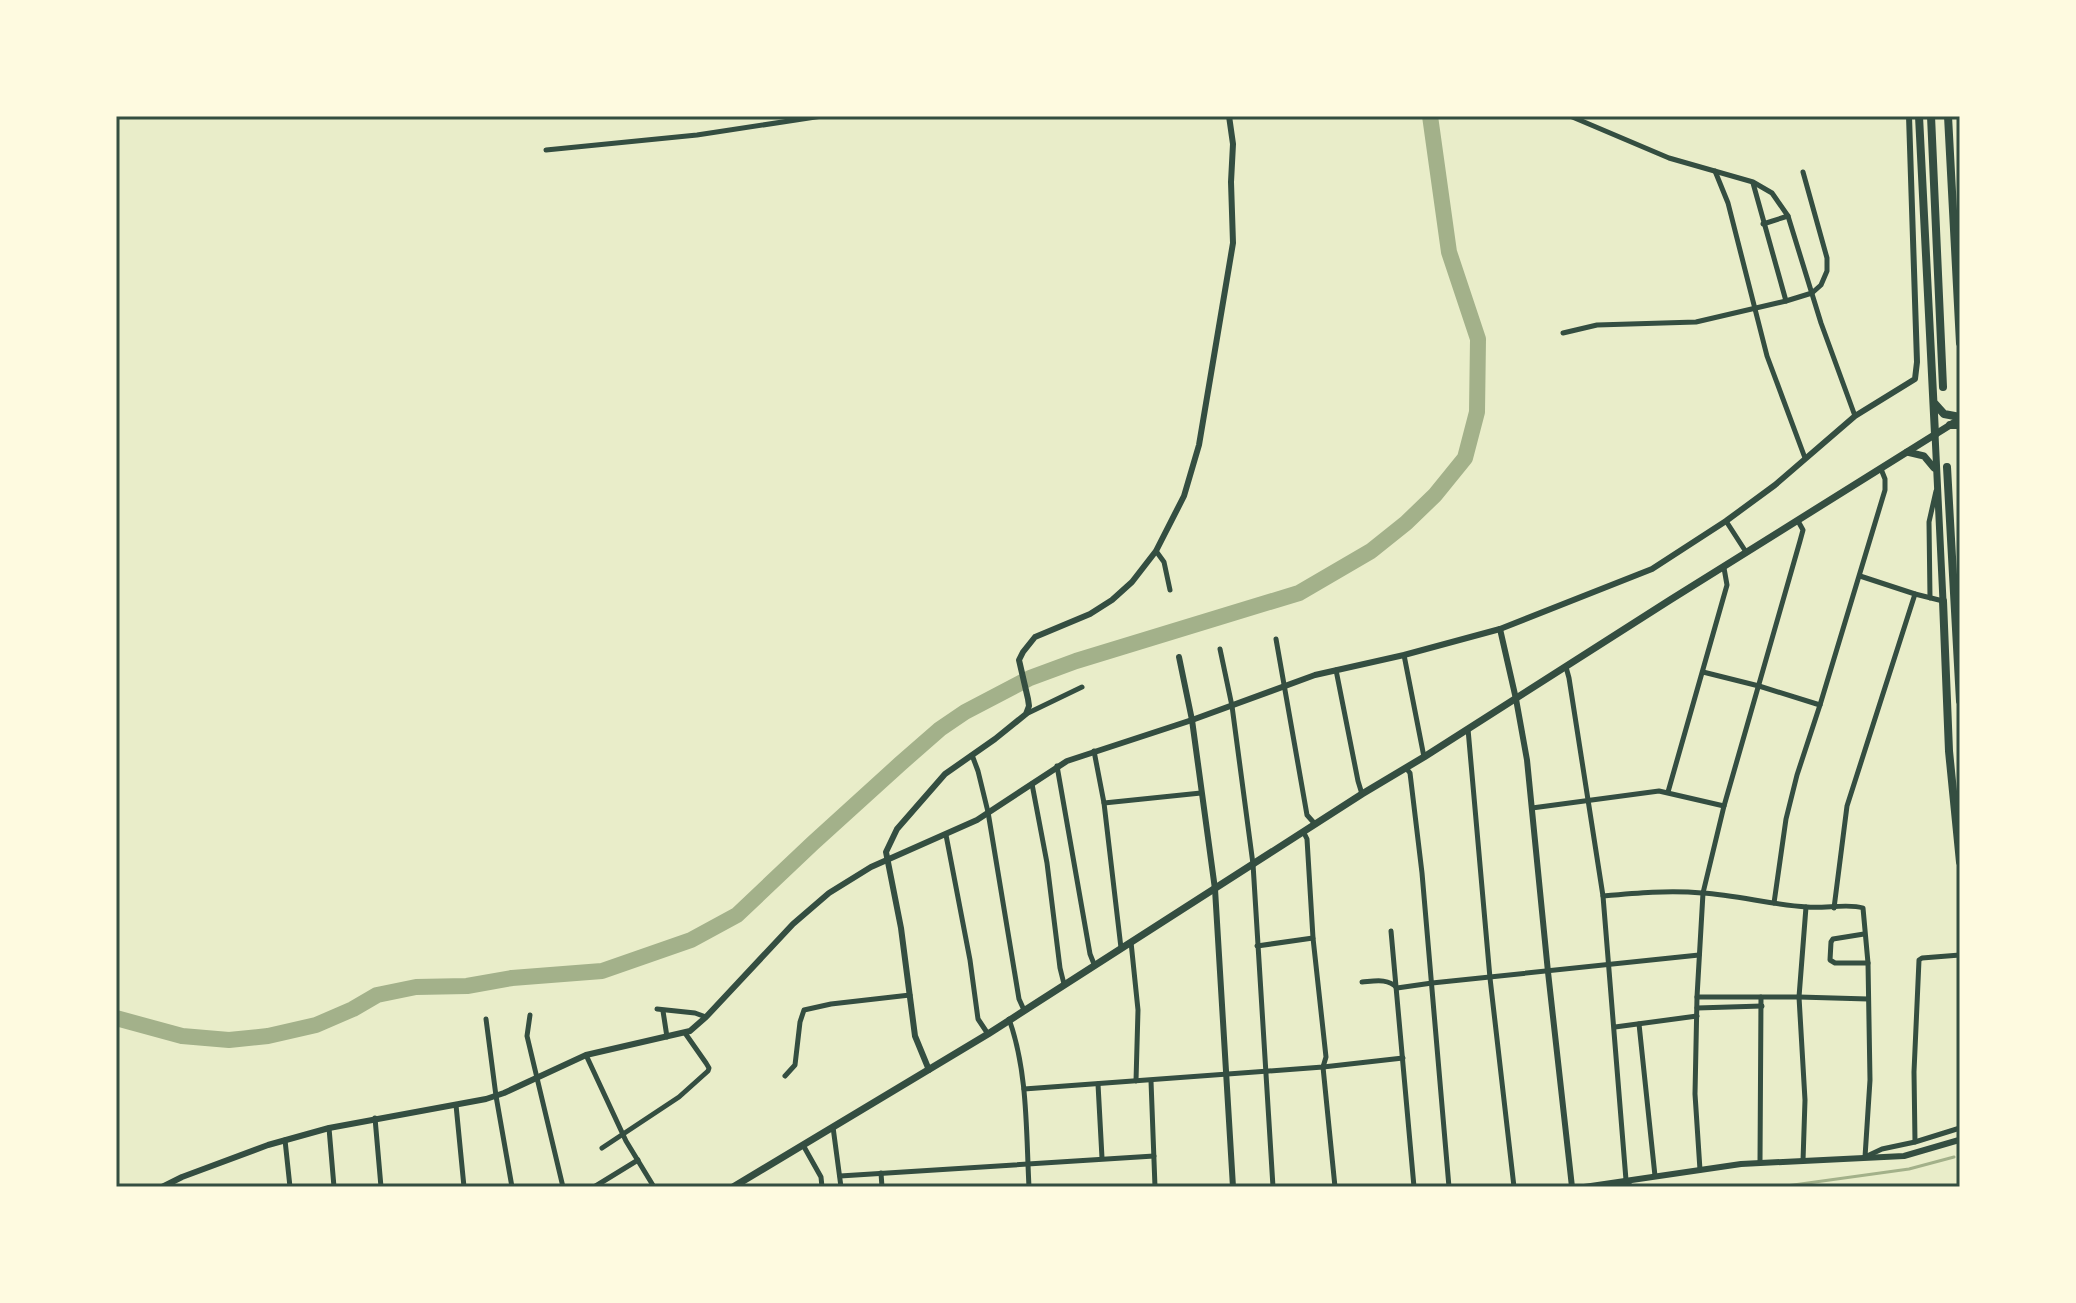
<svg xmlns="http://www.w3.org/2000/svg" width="2076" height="1303" viewBox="0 0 2076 1303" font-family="'Crimson Pro',serif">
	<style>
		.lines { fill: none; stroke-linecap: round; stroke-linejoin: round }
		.stream { stroke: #a3b18a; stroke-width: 3 }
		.river { stroke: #a3b18a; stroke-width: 16 }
		.minor { stroke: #344e41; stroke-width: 5 }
		.tertiary { stroke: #344e41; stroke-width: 6 }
		.secondary { stroke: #344e41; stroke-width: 7 }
		.trunk { stroke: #344e41; stroke-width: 8 }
		.neatline { fill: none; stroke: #344e41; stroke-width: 3 }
	</style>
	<rect width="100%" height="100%" fill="#e9edc9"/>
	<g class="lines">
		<polyline class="stream" points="1779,1187 1909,1169 1954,1157"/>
		<polyline class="river" points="116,1018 182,1036 229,1040 268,1036 316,1025 353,1009 377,995 416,987 467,986 512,978 602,971 691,940 737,915 813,843 900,764 940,729 965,712 1030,678 1076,661 1299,593 1371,551 1406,523 1435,495 1465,458 1477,412 1478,339 1449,252 1430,116"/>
		<g class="minor">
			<polyline points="1570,116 1669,158 1753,182 1772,193 1788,216 1821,323 1855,416"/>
			<polyline points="546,150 697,135 822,116"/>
			<polyline points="1715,171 1728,203 1767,356 1805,458"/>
			<polyline points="1753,183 1786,301"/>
			<polyline points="1763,224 1788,216"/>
			<polyline points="1563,333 1597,325 1696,322 1786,301 1812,293 1821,285 1827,271 1827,258 1803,172"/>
			<polyline points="1726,521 1746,552"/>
			<polyline points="1156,551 1164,562 1170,590"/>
			<polyline points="1860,576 1915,594 1943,601"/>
			<polyline points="1930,598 1929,522 1936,491"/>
			<polyline points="1276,639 1307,815 1315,824"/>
			<polyline points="1220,649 1232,706 1253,864 1273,1187"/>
			<polyline points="1404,655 1424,757"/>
			<polyline points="1566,667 1569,678 1603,896 1626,1180 1631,1187"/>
			<polyline points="1336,670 1358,781 1362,794"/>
			<polyline points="1703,672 1759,686 1820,705"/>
			<polyline points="1026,714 1082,687"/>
			<polyline points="1468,729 1490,978 1514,1187"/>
			<polyline points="1094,751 1104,803 1121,948"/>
			<polyline points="972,755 978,771 988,812 1019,999 1024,1010"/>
			<polyline points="1057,766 1090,954 1094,964"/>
			<polyline points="1406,768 1410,773 1422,873 1449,1187"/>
			<polyline points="1032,784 1047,863 1060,968 1064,984"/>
			<polyline points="1668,792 1727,585 1724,568"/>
			<polyline points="1104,803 1201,793"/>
			<polyline points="1532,808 1659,791 1724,806"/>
			<polyline points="1304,833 1307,839 1313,938 1326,1057 1323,1067 1335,1187"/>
			<polyline points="946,835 970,960 978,1019 988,1034"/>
			<path d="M1603 896C1636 893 1669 890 1702 893 1737 895 1772 905 1807 907 1823 909 1849 903 1863 908L1868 963 1870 1080 1865 1157 1882 1149 1915 1142 1960 1128"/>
			<polyline points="1774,903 1786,819 1797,775 1820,705 1885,490 1885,479 1881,469"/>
			<polyline points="1834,908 1847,806 1915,594"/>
			<polyline points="1391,931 1414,1187"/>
			<polyline points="1864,934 1833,939 1831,942 1830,960 1835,963 1868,963"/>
			<polyline points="1131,942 1138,1010 1136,1081"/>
			<polyline points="1257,946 1313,938"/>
			<path d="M1362 982C1375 981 1388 978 1397 988L1432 983 1699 955"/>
			<polyline points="1697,997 1799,997 1868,999"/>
			<polyline points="1697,1008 1762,1006"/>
			<polyline points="657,1009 695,1013 706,1017"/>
			<polyline points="663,1011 667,1037"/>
			<polyline points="530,1015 527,1036 563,1187"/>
			<polyline points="486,1019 496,1096 512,1187"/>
			<path d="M1009 1019C1028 1072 1026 1131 1029 1187"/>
			<polyline points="1639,1024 1655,1176"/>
			<polyline points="1615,1027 1697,1016"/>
			<polyline points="586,1055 626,1141 654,1187"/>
			<polyline points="785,1076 795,1065 800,1022 804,1010 831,1004 910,995"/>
			<polyline points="1151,1081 1155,1187"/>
			<polyline points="1098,1084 1102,1158"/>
			<polyline points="1024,1089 1323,1067 1403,1058"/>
			<polyline points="456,1105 464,1187"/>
			<polyline points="375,1118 381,1187"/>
			<polyline points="833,1127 841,1187"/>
			<polyline points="329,1128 334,1187"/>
			<polyline points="285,1140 290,1187"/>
			<polyline points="1915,1142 1914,1072 1919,960 1922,958 1960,955"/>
			<polyline points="803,1145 821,1177 822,1187"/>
			<polyline points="602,1148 679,1097 708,1071 709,1068 706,1063 685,1033"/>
			<polyline points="1803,1161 1805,1100 1799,997 1806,907"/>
			<polyline points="1760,1163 1761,997"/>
			<polyline points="1700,1170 1695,1094 1697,997 1703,893 1724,806 1800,541 1803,530 1798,521"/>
			<polyline points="881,1173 882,1187"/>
			<polyline points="840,1176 1154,1156"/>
			<polyline points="594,1187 638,1160"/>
		</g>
		<g class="tertiary">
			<polyline points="1500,629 1516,699 1527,760 1548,972 1572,1187"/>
			<polyline points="1179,657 1192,720 1215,889 1233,1187"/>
			<polyline points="929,1070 915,1036 901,928 886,852 897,829 945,774 995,739 1026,714 1029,706 1028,699 1019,660 1023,652 1035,637 1090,614 1112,600 1132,582 1156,551 1184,496 1199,445 1233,243 1231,182 1233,144 1229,116"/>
			<polyline points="162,1187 182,1177 268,1145 329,1128 486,1099 504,1093 586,1055 690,1031 706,1017 793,924 829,893 871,867 977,820 1067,761 1192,720 1315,675 1404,655 1500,629 1652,569 1726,521 1775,485 1855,416 1915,379 1917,362 1909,116"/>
			<polyline points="1584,1187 1741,1164 1904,1156 1959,1140"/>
		</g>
		<g class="secondary">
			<polyline points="1935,434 1943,601"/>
			<polyline points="1907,452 1924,456 1934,468"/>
			<polyline points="733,1187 988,1034 1362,794 1424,757 1670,600 1955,422"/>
		</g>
		<g class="trunk">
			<polyline points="1919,116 1935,434"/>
			<polyline points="1931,116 1943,387"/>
			<polyline points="1948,116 1960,343"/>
			<polyline points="1935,404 1944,414 1960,417"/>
			<polyline points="1950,425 1960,425"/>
			<polyline points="1947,467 1960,701"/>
			<polyline points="1943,601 1949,751 1960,862"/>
		</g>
	</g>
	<rect width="2076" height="1303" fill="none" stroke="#fefae0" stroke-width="236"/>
	<rect x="118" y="118" width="1840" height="1067" class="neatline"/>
</svg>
